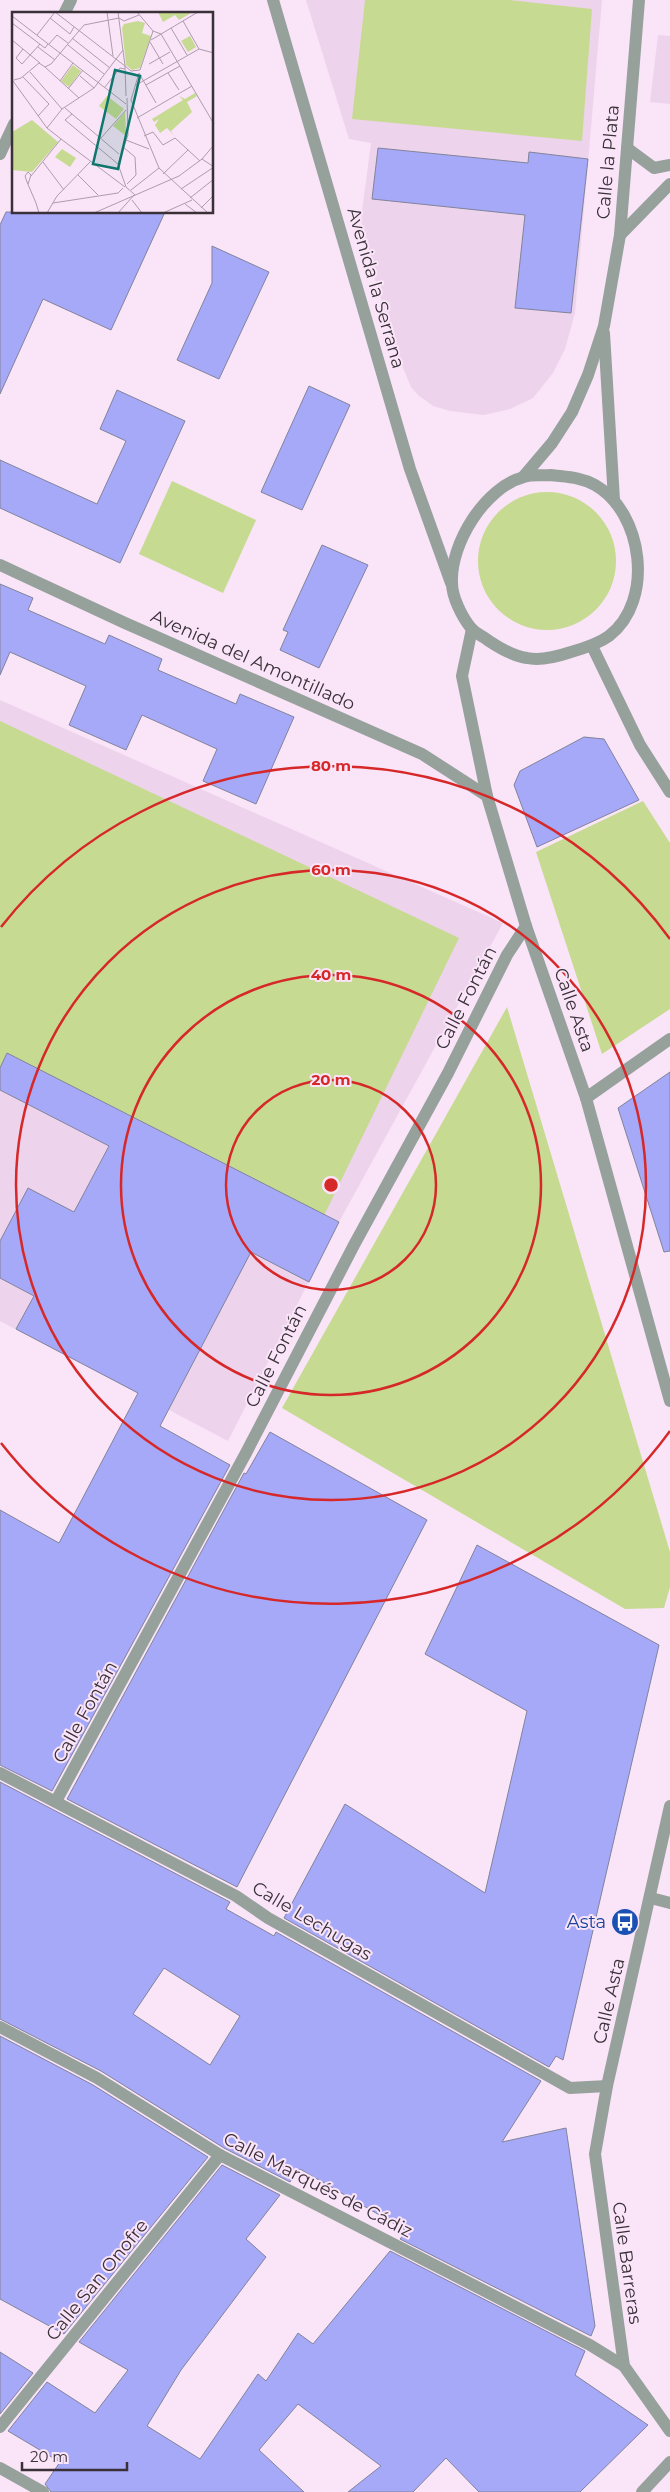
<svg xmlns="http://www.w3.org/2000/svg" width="670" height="2492" viewBox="0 0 670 2492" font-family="Montserrat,sans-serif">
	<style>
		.built { fill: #eed3ec }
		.green { fill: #c7da91 }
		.building { fill: #a6a9f8; stroke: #81839b; fill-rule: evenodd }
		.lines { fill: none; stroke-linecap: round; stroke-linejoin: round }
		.minor { stroke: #96a19b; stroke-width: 12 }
		.tertiary { stroke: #96a19b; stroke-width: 12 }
		.ring { fill: none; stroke: #d62828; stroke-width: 2.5 }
		.labels { text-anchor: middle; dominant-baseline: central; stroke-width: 4; stroke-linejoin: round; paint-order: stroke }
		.street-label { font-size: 18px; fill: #393038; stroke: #fae4f8 }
		.transit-label { font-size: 18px; fill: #164399; stroke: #fae4f8; text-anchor: end }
		.inset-road { fill: none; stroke: #ad9cab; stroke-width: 1 }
		.view { fill: #0f766e; fill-opacity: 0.15; stroke: #0f766e; stroke-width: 2.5 }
		.inset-edge { fill: none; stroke: #393038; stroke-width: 2.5 }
		.centre { fill: #d62828; stroke: #fae4f8; stroke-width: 2.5 }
		.ring-label { font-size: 15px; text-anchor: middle; font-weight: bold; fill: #d62828; stroke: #fae4f8; stroke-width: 4; stroke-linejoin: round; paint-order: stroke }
	</style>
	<rect width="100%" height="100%" fill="#fae4f8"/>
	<g class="built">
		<polygon points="306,0 602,0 575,313 565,349 553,373 533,398 510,409 484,415 450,411 433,406 418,395 411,387 398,356 365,246 361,219 371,143 349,139"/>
		<polygon points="658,35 670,36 670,104 650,102"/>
		<polygon points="0,700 503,923 339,1222 228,1441 0,1321"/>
	</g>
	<g class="green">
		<polygon points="365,0 509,0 592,9 582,141 352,119"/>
		<polygon points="172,481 256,520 223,593 139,554"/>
		<circle cx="547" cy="561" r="69"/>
		<polygon points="0,721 459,938 319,1226 0,1072"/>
		<polygon points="643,801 670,843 670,1009 602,1054 536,852"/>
		<polygon points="507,1007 670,1552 670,1587 664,1608 625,1609 282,1408"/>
	</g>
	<g class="building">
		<polygon points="378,148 528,163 529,152 588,159 571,313 515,308 525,215 372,199"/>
		<polygon points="6,212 165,212 111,330 43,299 0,394 0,225"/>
		<polygon points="212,246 269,272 219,379 177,360 212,283"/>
		<polygon points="309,386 350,405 302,510 261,492"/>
		<polygon points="117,390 185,421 120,563 0,508 0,460 97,504 126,441 100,429"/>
		<polygon points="322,545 368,565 319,668 280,650 288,632 283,630"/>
		<polygon points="0,584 33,598 28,610 105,644 109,635 162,659 158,670 236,704 240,694 294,717 256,804 203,781 217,749 142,715 126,750 69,725 86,686 10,652 0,675"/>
		<polygon points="584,737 604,739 639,800 537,847 514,785 520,771"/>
		<polygon points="7,1053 339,1222 309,1282 251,1252 160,1426 230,1465 52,1791 0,1765 0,1510 59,1543 138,1393 16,1329 34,1296 0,1278 0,1241 28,1188 74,1212 109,1146 0,1090 0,1068"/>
		<polygon points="670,1072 670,1251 664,1252 618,1108"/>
		<polygon points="270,1432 427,1520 237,1887 67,1799 244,1473 246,1474"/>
		<polygon points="477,1545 659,1645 563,2060 556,2056 549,2067 284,1918 345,1804 485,1893 527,1711 425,1654"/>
		<path d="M0 1782 230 1902 226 1909 274 1936 276 1932 541 2081 502 2142 566 2128 595 2326 591 2336 400 2239 407 2231 300 2169 290 2182 224 2148 101 2071 0 2019ZM164 1968 240 2016 210 2065 133 2014Z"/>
		<polygon points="0,2036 93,2085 208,2157 64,2334 0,2299"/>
		<polygon points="222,2165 280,2195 246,2239 266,2257 181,2370 147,2426 200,2459 258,2374 266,2381 298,2333 313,2344 390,2251 585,2351 575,2375 648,2425 580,2492 479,2492 446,2458 413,2492 348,2492 381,2466 298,2404 259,2450 304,2492 51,2492 45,2484 60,2462 8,2431 47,2382 95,2413 128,2370 79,2342"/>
		<polygon points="0,2352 33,2373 0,2414"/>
	</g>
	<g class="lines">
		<g class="minor">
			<polyline points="64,14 71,0"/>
			<polyline points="627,148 654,168 670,165"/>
			<polyline points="0,154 14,124"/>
			<polyline points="620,235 670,184"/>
			<polyline points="0,565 125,623 422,754 487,796"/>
			<polyline points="586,1098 670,1039"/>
			<polyline points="0,1773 236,1896 268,1918 570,2088 607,2086"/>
			<polyline points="56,1801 246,1453 354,1245 448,1073 507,955 526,926"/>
			<polyline points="651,1898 670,1903"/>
			<polyline points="0,2027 97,2078 220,2155 590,2345 624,2366"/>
			<polyline points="0,2427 220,2155"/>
			<polyline points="0,2468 43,2492"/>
			<polyline points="642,2492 670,2462"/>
		</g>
		<g class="tertiary">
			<polyline points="273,0 410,469 451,583"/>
			<polyline points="604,333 614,500"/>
			<path d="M551 475C566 477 581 477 595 485 643 512 655 601 609 636 598 644 585 648 571 652 559 656 540 661 527 658 513 656 501 649 489 641 484 637 475 633 471 628 462 617 452 597 452 583 450 544 485 487 524 477 532 474 542 476 551 475Z"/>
			<polyline points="524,476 552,443 572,412 588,375 604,326 620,235 639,0"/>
			<polyline points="472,629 462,676 487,796 526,926 586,1098 670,1401"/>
			<polyline points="592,646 640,745 670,792"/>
			<polyline points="670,1806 607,2086 595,2154 624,2366 670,2431"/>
		</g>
	</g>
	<g class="ring">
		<circle cx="331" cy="1185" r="105"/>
		<circle cx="331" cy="1185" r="210"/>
		<circle cx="331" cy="1185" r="315"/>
		<path d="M670 1431A419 419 0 0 1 1 1443M1 927A419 419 0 0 1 670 939"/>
	</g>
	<defs>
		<g id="bus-disc" transform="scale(1.4375)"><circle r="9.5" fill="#1a4fb4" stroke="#fae4f8"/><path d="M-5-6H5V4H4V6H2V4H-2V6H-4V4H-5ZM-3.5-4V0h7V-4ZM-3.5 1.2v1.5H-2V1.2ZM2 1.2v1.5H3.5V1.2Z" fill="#fff"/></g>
	</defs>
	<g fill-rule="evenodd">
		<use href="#bus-disc" x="625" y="1922"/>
	</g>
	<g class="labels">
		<g class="street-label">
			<text transform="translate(608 162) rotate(-85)">Calle la Plata</text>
			<text transform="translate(376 288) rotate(74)">Avenida la Serrana</text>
			<text transform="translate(253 660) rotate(24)">Avenida del Amontillado</text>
			<text transform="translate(466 998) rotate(-63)">Calle Fontán</text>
			<text transform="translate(574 1010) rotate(71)">Calle Asta</text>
			<text transform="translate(276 1356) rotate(-63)">Calle Fontán</text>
			<text transform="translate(85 1712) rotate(-61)">Calle Fontán</text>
			<text transform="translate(312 1921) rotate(31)">Calle Lechugas</text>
			<text transform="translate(609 2001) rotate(-77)">Calle Asta</text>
			<text transform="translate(318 2185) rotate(27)">Calle Marqués de Cádiz</text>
			<text transform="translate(627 2263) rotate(82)">Calle Barreras</text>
			<text transform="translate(97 2280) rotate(-51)">Calle San Onofre</text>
		</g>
		<g class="transit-label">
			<text x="606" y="1922">Asta</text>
		</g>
	</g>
	<g transform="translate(12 12)">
		<rect width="201" height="201" fill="#fae4f8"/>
		<path d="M146 0H178L179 1 167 8 163 3 151 10ZM126 9 133 11 130 21 139 24 128 56 120 58 114 53 110 16 112 12ZM178 24 184 35 176 40 169 29ZM61 53 69 59 57 75 49 69ZM183 81 185 84 175 90 180 100 159 119 162 123 155 116 148 121 143 113 147 107 142 110 140 107 171 88 167 84 173 87ZM95 84 112 97 104 107 87 94ZM113 100 114 123V124L101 114ZM20 108 46 130 20 160 0 158V120ZM50 137 64 146 58 155 43 145Z" fill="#c7da91"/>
		<path class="inset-road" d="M43 0 113 54 114 84M95 0 101 44M106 0 113 54 119 59 128 58 141 19M125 0 141 19 149 22M0 4 114 92M38 6 58 22 62 15M171 9 187 37M0 11 33 36 36 32M159 16 175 43M149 22 202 112M25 23 43 0M60 26 98 56M0 28 28 51M139 28 186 0M138 30 151 52M37 32 45 23 56 31M56 33 92 62M26 35 43 48M11 37 4 46 10 52 28 32M187 37 202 41M137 52 158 40M33 55 67 86M18 60 50 97M127 61 144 91M156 61 167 78M68 64 82 76M11 65 37 92 26 104M2 68 9 66 27 51 33 55 39 52 72 13 107 6 112 9 127 3M1 69 35 116M48 69 61 51M124 73 187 37M134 73 168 54M93 75 108 56 113 57M56 77 71 58M115 86 116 123 106 152 114 175 122 182M119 88 147 156 196 201M119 88 127 61M53 96 107 142M60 102 53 108 106 152M125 106 180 74M132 124 141 120 151 133 163 126 188 149M89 126 114 98M49 127 113 175M114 128 137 137M111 135 123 145 124 163 115 172M31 150 52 178M151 162 176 138M66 163 86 183M19 164 49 127 35 116 50 97 82 76 111 38M16 172 19 163 16 160 13 164 15 170 24 191 27 201M169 177 202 155 190 147M119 178 147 156M178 186 202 167M120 188 130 201M41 191 106 181 111 176M173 192 185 201M189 196 202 183M35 201 45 184 79 149M82 201 167 164 190 147 202 133M106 201 123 182M151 201 180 188"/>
		<path class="view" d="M103 58 128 64 106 157 81 152Z"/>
		<rect width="201" height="201" class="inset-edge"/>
	</g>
	<circle cx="331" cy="1185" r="8" class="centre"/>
	<g class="ring-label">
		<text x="331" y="771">80 m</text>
		<text x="331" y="875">60 m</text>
		<text x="331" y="980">40 m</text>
		<text x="331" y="1085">20 m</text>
	</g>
	<path d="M22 2462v8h105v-8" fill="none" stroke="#393038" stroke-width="2.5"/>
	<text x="30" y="2462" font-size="15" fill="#393038" stroke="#fae4f8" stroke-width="4" paint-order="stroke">20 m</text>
</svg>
